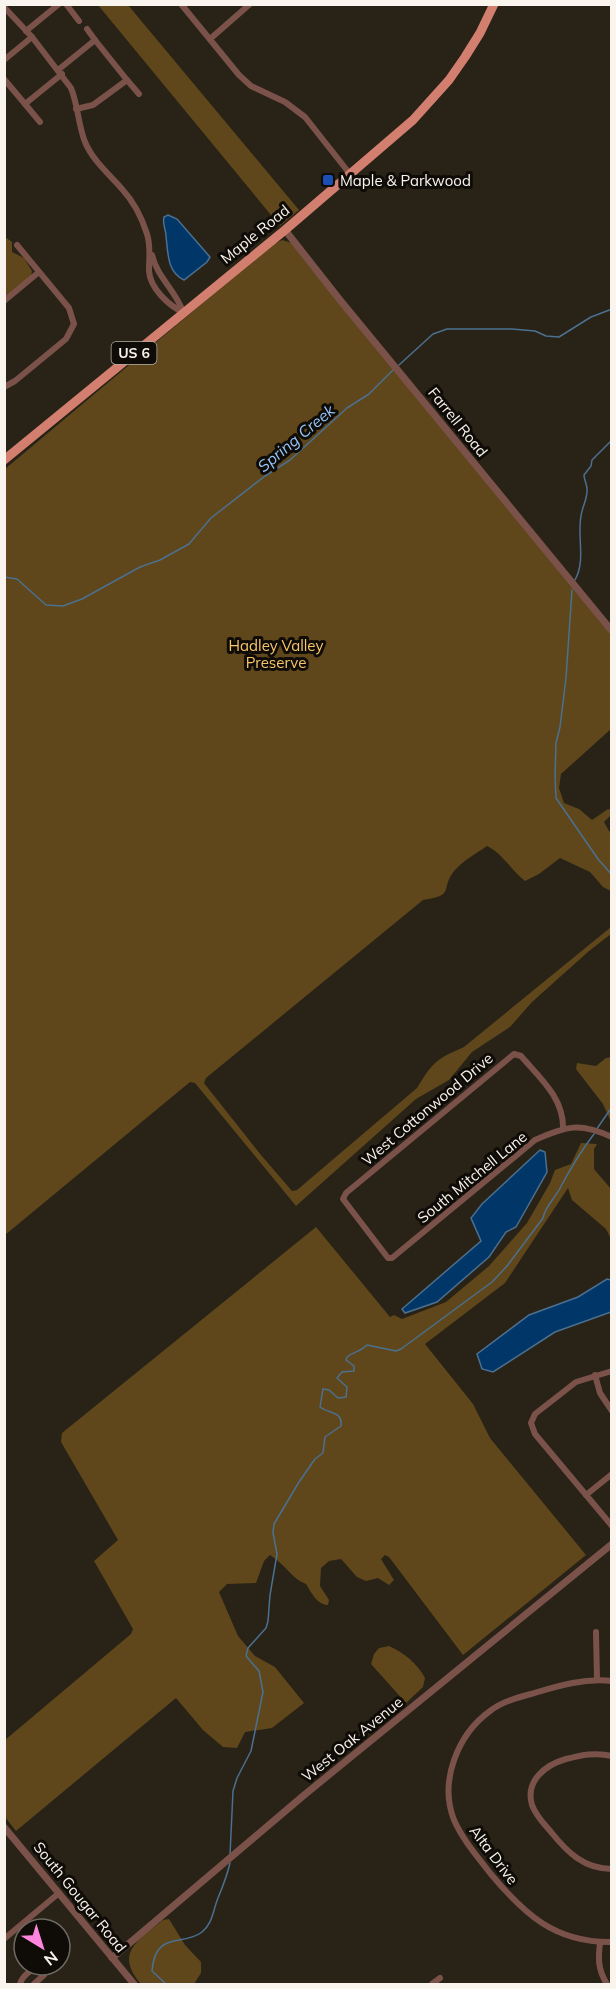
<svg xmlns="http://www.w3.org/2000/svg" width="616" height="1989" viewBox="0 0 616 1989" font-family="Mulish,sans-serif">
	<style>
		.green { fill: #5f471b }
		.water { fill: #003768; stroke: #4b7090; stroke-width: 1.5 }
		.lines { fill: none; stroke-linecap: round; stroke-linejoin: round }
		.stream { stroke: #4b7090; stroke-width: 1.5 }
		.minor { stroke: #7b524a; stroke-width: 6 }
		.tertiary { stroke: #7b524a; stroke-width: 7 }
		.primary { stroke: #d27f70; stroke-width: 9 }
		.transit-dot { fill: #1a4fb4; stroke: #0f0c07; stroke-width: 2 }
		.labels { text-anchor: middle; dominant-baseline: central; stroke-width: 6; stroke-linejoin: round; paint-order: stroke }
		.shield { fill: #0f0c07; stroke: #b3aea8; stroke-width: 1.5 }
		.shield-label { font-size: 14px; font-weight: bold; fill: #f9f4ed }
		.poi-label { font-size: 15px; fill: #f9f4ed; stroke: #0f0c07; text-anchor: start }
		.street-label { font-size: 15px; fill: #f9f4ed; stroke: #0f0c07 }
		.park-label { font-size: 15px; fill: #f9c56a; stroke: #0f0c07 }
		.water-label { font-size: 16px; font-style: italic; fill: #95c6fd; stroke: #0f0c07 }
	</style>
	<rect width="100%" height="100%" fill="#282217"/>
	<g class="green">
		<polygon points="98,5 128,5 299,210 280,226"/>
		<polygon points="5,237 12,242 12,252 24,258 32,271 31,276 5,297"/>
		<path d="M282 240 292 243 611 634V729L561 774 559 788 564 803 579 809 592 820 608 809 611 810 610 816 604 822 609 831 611 832V891L603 887 590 872 560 858 539 874 525 881C512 871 502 853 487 846 477 853 464 860 455 870 439 889 457 895 423 900L206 1078 204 1083 261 1155 292 1191 297 1190 417 1088C433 1062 436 1059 464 1047L611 927V934L589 951 532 1002 510 1027 472 1052 449 1080 416 1099 296 1206 195 1083 190 1082 5 1235V469L272 245Z"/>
		<polygon points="611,1057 611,1122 603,1104 576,1069 577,1063 596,1066 606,1058"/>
		<path d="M581 1143 597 1144 594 1149V1169L611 1189V1239L606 1229 572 1200 568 1188 505 1283 425 1344 473 1404 490 1438 586 1555 463 1655 389 1557 385 1555 381 1559 394 1580 389 1585 378 1578 366 1581 357 1577 341 1559 329 1561 321 1568 320 1586 329 1600 328 1605C316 1604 312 1593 306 1584 292 1579 285 1564 270 1555L264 1561 256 1583 227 1584 219 1592 238 1636 255 1656 275 1667 304 1703 272 1728 245 1732 237 1748 223 1747 203 1730 176 1698 16 1831 5 1817V1740L131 1634 133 1629 94 1561 118 1540 61 1442 62 1433 316 1227 390 1317 394 1315 402 1319 446 1302 489 1266 527 1223 550 1183 555 1170 571 1164Z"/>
		<path d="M389 1646C404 1653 417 1663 425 1678L423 1687 406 1703 371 1664 374 1654 379 1648Z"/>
		<path d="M169 1919 185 1945 201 1962V1973L194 1984H141C114 1952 139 1940 163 1920Z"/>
	</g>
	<g class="water">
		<path d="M168 215 177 219 210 257 207 262 184 280C167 272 168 253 166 236 166 229 162 224 164 217Z"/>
		<polygon points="540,1150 545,1152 547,1172 516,1227 506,1232 489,1257 437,1302 405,1313 402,1309 481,1241 471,1218 482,1204"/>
		<polygon points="607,1279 611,1280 611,1312 555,1332 493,1372 482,1369 477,1354 529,1315 578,1297"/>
	</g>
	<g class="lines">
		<g class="stream">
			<polyline points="399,365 433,334 447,329 512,329 535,331 546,336 559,337 591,317 612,309"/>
			<polyline points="4,577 17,579 46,605 63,606 82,599 140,567 160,560 189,544 211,518 265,476 290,460 347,408 369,394 393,370"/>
			<path d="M575 580C586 560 577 538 581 516 582 507 588 498 587 489 587 484 584 480 584 475L591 466 592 460 612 440"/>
			<polyline points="572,590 566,678 560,727 556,743 555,777 556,798 598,859 612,875"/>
			<polyline points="596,1130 612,1107"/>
			<path d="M230 1855 233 1791 237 1778 251 1751 263 1692 259 1671 246 1656 248 1648 266 1628 268 1621 270 1595 277 1554 273 1533 274 1524 299 1482 315 1459 323 1453 325 1437 341 1426C343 1411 329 1414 320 1407L323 1389 329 1390 338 1398 346 1397 347 1387 337 1378 342 1372 354 1371V1366L346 1360 347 1357C354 1351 359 1353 367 1345L396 1351 401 1349 492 1282 507 1266 543 1218C545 1207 554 1199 559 1190 569 1171 581 1151 594 1134"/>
			<path d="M166 1984 152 1971C155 1930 183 1947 202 1932 213 1923 213 1910 218 1898 223 1886 227 1876 230 1863"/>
		</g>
		<g class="minor">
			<polyline points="66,4 79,21"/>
			<polyline points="181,4 239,75 251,86 285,102 305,117 350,174"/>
			<path d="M4 7 32 37 71 88C78 105 78 124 85 142 93 161 109 174 122 189 133 201 142 218 147 234 151 246 149 258 149 271 150 288 169 306 183 312"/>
			<polyline points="87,29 95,40"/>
			<polyline points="26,31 59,4"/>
			<polyline points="210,39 250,4"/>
			<polyline points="4,60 32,37"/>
			<polyline points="58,70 95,40 127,80 93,105 76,109"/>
			<polyline points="4,79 25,104 62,74"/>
			<polyline points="127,80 139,94"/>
			<polyline points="25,104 40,122"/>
			<path d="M152 255C157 277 176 291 183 312"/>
			<polyline points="4,301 39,272"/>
			<polyline points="4,387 15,381 66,339 74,324 69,308 17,245"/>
			<path d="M563 1129C564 1098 540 1078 521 1056L514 1054 346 1193 343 1199 388 1258H392L535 1140C567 1126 579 1122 612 1137"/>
			<polyline points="612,1371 576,1382 535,1414 531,1423 535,1434 612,1526"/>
			<polyline points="595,1375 600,1393 612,1411"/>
			<polyline points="586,1495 612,1474"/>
			<polyline points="596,1632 597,1679"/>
			<path d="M612 1681C583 1678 558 1686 531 1694 516 1698 502 1702 490 1711 457 1735 439 1782 454 1820 463 1840 477 1856 490 1873 524 1914 555 1943 612 1942"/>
			<path d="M612 1756C595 1752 582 1755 566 1759 545 1765 525 1781 532 1805 536 1816 544 1824 551 1832 567 1852 584 1869 612 1869"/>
			<polyline points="4,1939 59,1893"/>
			<path d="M600 1943C598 1959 598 1970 607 1984"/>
			<path d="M20 1984C22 1976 34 1966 43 1967L45 1971 44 1975 34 1984"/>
			<polyline points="432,1984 440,1978"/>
		</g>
		<g class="tertiary">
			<polyline points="285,230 340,300 612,631"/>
			<polyline points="4,1827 134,1984"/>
			<polyline points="112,1958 303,1796 612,1544"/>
		</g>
		<polyline class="primary" points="4,460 285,230 413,120 449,80 465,57 480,33 494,4"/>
	</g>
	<rect class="transit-dot" x="322" y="174" width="12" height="12" rx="3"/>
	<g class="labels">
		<rect class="shield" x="111.5" y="342" width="45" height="22" rx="4.5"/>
		<g class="shield-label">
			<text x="134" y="353">US 6</text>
		</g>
		<g class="poi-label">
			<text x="340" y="180">Maple &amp; Parkwood</text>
		</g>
		<g class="street-label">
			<text transform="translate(255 234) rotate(-39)">Maple Road</text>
			<text transform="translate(458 422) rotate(51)">Farrell Road</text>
			<text transform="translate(427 1109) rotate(-40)">West Cottonwood Drive</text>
			<text transform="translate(472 1177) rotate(-39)">South Mitchell Lane</text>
			<text transform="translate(352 1739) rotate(-39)">West Oak Avenue</text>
			<text transform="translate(494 1855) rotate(53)">Alta Drive</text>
			<text transform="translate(80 1897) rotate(51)">South Gougar Road</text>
		</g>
		<g class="park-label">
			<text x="276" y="645">Hadley Valley<tspan x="276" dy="17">Preserve</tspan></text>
		</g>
		<g class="water-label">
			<text transform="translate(296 438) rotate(-40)">Spring Creek</text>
		</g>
	</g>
	<rect width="616" height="1989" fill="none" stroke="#f9f4ed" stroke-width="12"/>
	<g transform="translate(42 1947) rotate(142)"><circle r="28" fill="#0f0c07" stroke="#6d6963" stroke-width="1.5"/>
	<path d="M0-4.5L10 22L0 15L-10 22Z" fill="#ff85df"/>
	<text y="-9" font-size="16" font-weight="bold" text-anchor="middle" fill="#f9f4ed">N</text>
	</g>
</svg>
